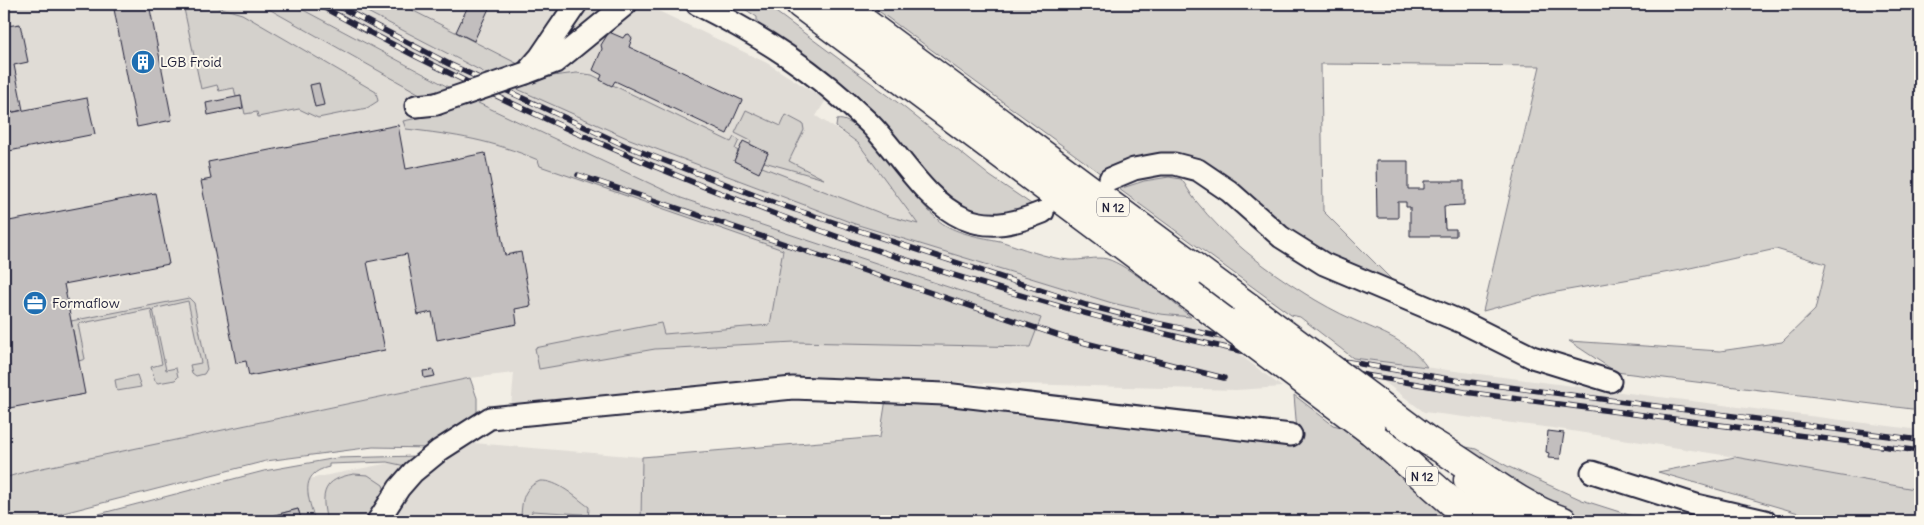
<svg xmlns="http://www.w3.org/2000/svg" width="1924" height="525" viewBox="0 0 1924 525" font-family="Delius,sans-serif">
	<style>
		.built { fill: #e0dcd6 }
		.green { fill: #d4d1cc; stroke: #7b7a84 }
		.building { fill: #c2bebe; stroke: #22223b }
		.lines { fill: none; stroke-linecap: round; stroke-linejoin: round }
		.minor-casing { stroke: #22223b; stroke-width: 25 }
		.highway-casing { stroke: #22223b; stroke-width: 31 }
		.minor { stroke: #fbf7ec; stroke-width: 21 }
		.highway { stroke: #fbf7ec; stroke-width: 28 }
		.rail-casing { stroke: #22223b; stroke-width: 5.5 }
		.rail { stroke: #fbf7ec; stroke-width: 4; stroke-dasharray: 11; stroke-linecap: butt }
		.minor-bridge-casing { stroke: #22223b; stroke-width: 25; stroke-linecap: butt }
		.highway-bridge-casing { stroke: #22223b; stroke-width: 31; stroke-linecap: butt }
		.minor-bridge { stroke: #fbf7ec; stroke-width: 21 }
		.highway-bridge { stroke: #fbf7ec; stroke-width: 28 }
		.labels { text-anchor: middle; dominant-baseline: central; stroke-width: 4; stroke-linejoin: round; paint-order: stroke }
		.shield { fill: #fbf7ec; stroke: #636270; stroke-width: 1 }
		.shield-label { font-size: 12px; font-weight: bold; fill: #22223b }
		.poi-label { font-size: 14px; fill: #22223b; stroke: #fbf7ec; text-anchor: start }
	</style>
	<rect width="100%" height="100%" fill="#f2eee5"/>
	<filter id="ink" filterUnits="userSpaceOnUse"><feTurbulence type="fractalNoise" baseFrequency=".02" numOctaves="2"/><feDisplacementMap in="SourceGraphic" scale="10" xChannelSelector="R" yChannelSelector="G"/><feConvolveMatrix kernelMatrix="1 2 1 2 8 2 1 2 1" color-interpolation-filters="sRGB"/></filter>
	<g filter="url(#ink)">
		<g class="built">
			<polygon points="4,4 259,4 423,95 452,88 292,4 352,4 491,76 434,21 400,4 644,4 767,63 826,100 816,116 858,143 918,224 627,138 855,224 1112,303 1160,314 1191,317 1282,387 1236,390 804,378 684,385 511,407 514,373 470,378 29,471 4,478"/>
			<polygon points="1353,358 1920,430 1920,490 1735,457 1553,428 1424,412"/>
			<polygon points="473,443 642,457 641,521 97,521 465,448"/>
		</g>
		<g class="green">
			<polygon points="183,4 208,4 242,14 376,92 378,101 367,108 318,118 299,109 258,117 257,112 245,114 241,96 236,97 234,88 219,91 217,85 201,89"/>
			<polygon points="260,4 292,4 452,89 433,95 420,94"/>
			<polygon points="352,4 400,4 522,66 491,76"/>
			<polygon points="737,4 765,4 901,105 990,176 1037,208 1015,215 964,212 757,25 757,17"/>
			<polygon points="869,4 1920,4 1920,410 1616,372 1569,341 1720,351 1782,342 1815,310 1826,264 1776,249 1681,270 1551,293 1483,311 1540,66 1321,64 1323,211 1398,286 1395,289 1298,239 1218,173 1104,176"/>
			<path d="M577 73 592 75 731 142 734 137 739 140 735 149 738 151 734 161 759 172 762 167 888 216 918 224 858 143 836 127 837 120C863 113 918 210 945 225 962 235 981 237 1000 241 1023 248 1045 258 1069 260 1081 261 1096 256 1107 259 1128 265 1172 302 1191 317L1160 314 1112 303 855 224 627 138 515 88 552 76Z"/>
			<path d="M476 102 681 198 1041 318 1030 347 795 342 655 349 539 369 535 348 661 323 664 334 770 325 783 250 540 166 538 160C491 140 456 135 406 129L403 121 439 114Z"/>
			<polygon points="746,110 781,126 786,115 803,124 804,130 789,161 824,179 764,162 768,153 750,144 751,141 735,133"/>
			<path d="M1169 177 1181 179C1187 186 1190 194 1196 201 1226 239 1263 267 1304 293 1320 303 1336 312 1354 320 1381 332 1409 341 1427 367L1353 358 1300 317 1291 315 1119 189 1144 181Z"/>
			<polygon points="189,298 194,303 207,369 204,374 196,376 192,373 190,365 201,363 188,301 153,309 166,370 176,368 178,377 175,380 158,383 155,381 151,367 162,364 151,309 78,324 85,359 79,361 71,321"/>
			<polygon points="137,375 141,387 117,391 115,380"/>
			<polygon points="470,378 477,398 477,413 432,448 373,447 266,461 32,521 4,521 4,478 28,471"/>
			<polygon points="1294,395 1333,425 1341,427 1395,469 1454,521 641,521 642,457 880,437 886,399 923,400 1267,437 1298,443"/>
			<path d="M1466 447 1476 449 1509 467 1582 500 1648 521C1632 521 1614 523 1598 521 1552 515 1503 474 1466 447Z"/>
			<path d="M417 456 410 467 387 462 329 464V467C297 474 309 499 315 521H302L298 509 252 521H72L264 471 337 458Z"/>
			<polygon points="1735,457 1920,490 1920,521 1826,521 1658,472"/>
			<path d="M354 474 368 475 383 485 385 491 370 521H327C320 493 323 479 354 474Z"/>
			<path d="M540 481C558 480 575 497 589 507L588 521H583V514L532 511 531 517H521C522 500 523 488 540 481Z"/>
		</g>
		<g class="building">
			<polygon points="113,4 149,4 172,120 137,127"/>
			<polygon points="469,4 491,4 474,41 456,32"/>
			<polygon points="4,8 7,26 20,24 28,62 14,65 23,110 4,114"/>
			<polygon points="609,32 623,38 625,35 629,34 632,38 629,47 742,100 727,134 615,81 612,86 600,80 602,75 593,70 602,49 601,45"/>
			<polygon points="319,83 324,105 315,107 310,85"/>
			<polygon points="241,96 243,108 208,115 206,103"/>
			<polygon points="87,98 95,134 4,152 4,114"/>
			<polygon points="398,125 406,169 485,153 505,255 521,252 531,306 515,309 517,324 437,340 432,312 418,315 407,254 367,262 385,350 249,376 246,361 236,363 201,181 211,179 208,162"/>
			<polygon points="743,141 768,153 759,173 734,161"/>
			<polygon points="1376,161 1408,161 1408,189 1424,189 1424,181 1464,181 1464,205 1444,206 1445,229 1456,229 1456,236 1410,236 1410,207 1406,207 1406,202 1398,202 1398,218 1377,218"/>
			<polygon points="155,193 169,264 64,284 85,394 4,409 4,222"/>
			<polygon points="433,370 435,376 424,378 423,371"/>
			<polygon points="1548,431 1564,433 1560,459 1548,458 1549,453 1546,452"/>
			<polygon points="298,509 302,521 252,521"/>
		</g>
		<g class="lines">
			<g class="minor-casing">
				<g id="minor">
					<polyline points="576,4 540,57 526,73 555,62 626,4"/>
					<path d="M697 4C763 37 814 70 868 122 898 151 924 201 963 218 991 230 1016 223 1043 212"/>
					<polyline points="416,106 436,104"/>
					<polyline points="1110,179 1134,169 1161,164 1175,164 1198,170 1229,191 1281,237 1324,264 1464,323 1532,357 1610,381"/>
					<polyline points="1592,472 1696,505 1765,521"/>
					<polyline points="378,521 399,488 413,472 440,450 490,418 793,388 945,394 1291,435"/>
				</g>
			</g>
			<g class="highway-casing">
				<g id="highway">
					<polyline points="800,4 1191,296"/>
					<polyline points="840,4 1247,306"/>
					<polyline points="1371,431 1473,521"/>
					<path d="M1428 441C1473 466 1514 504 1563 521"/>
					<polyline points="1468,480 1510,521"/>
				</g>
			</g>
			<use href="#minor" class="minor"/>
			<use href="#highway" class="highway"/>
			<g class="rail-casing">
				<g id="rail">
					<path d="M317 4C581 149 865 260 1158 332 1259 357 1362 375 1465 392L1920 451"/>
					<polyline points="334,4 449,64 626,146 778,204 1086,305 1156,323 1297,353 1454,380 1920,440"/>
					<polyline points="578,175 1066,338 1224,378"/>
				</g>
			</g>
			<use href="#rail" class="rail"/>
			<g class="minor-bridge-casing">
				<polyline id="minor-bridge" points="436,104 526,73"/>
			</g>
			<g class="highway-bridge-casing">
				<g id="highway-bridge">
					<polyline points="1191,296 1371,431"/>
					<polyline points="1247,306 1428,441"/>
				</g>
			</g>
			<use href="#minor-bridge" class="minor-bridge"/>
			<use href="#highway-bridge" class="highway-bridge"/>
		</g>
	</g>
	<defs>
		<g id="building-disc" transform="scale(1.25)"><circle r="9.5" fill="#1f6fb2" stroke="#fbf7ec"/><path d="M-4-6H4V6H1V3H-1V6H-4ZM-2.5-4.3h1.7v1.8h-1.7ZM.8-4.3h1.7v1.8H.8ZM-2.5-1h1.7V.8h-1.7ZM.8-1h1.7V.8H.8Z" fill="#fff"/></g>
		<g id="office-disc" transform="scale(1.25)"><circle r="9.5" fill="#1f6fb2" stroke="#fbf7ec"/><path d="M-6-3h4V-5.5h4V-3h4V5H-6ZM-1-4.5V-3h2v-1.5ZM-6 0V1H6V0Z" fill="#fff"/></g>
	</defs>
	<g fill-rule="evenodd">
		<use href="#building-disc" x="143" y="62"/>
		<use href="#office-disc" x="35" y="303"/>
	</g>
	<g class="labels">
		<g class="shield">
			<rect x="1097" y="197.5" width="32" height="19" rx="4"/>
			<rect x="1406" y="466.5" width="32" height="19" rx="4"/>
		</g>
		<g class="shield-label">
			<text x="1113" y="207">N 12</text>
			<text x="1422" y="476">N 12</text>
		</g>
		<g class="poi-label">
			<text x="160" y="62">LGB Froid</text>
			<text x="52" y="303">Formaflow</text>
		</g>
	</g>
	<rect width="1924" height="525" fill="none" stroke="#fbf7ec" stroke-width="20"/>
	<rect x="10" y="10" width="1904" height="505" fill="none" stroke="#22223b" stroke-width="2" filter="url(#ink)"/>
</svg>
